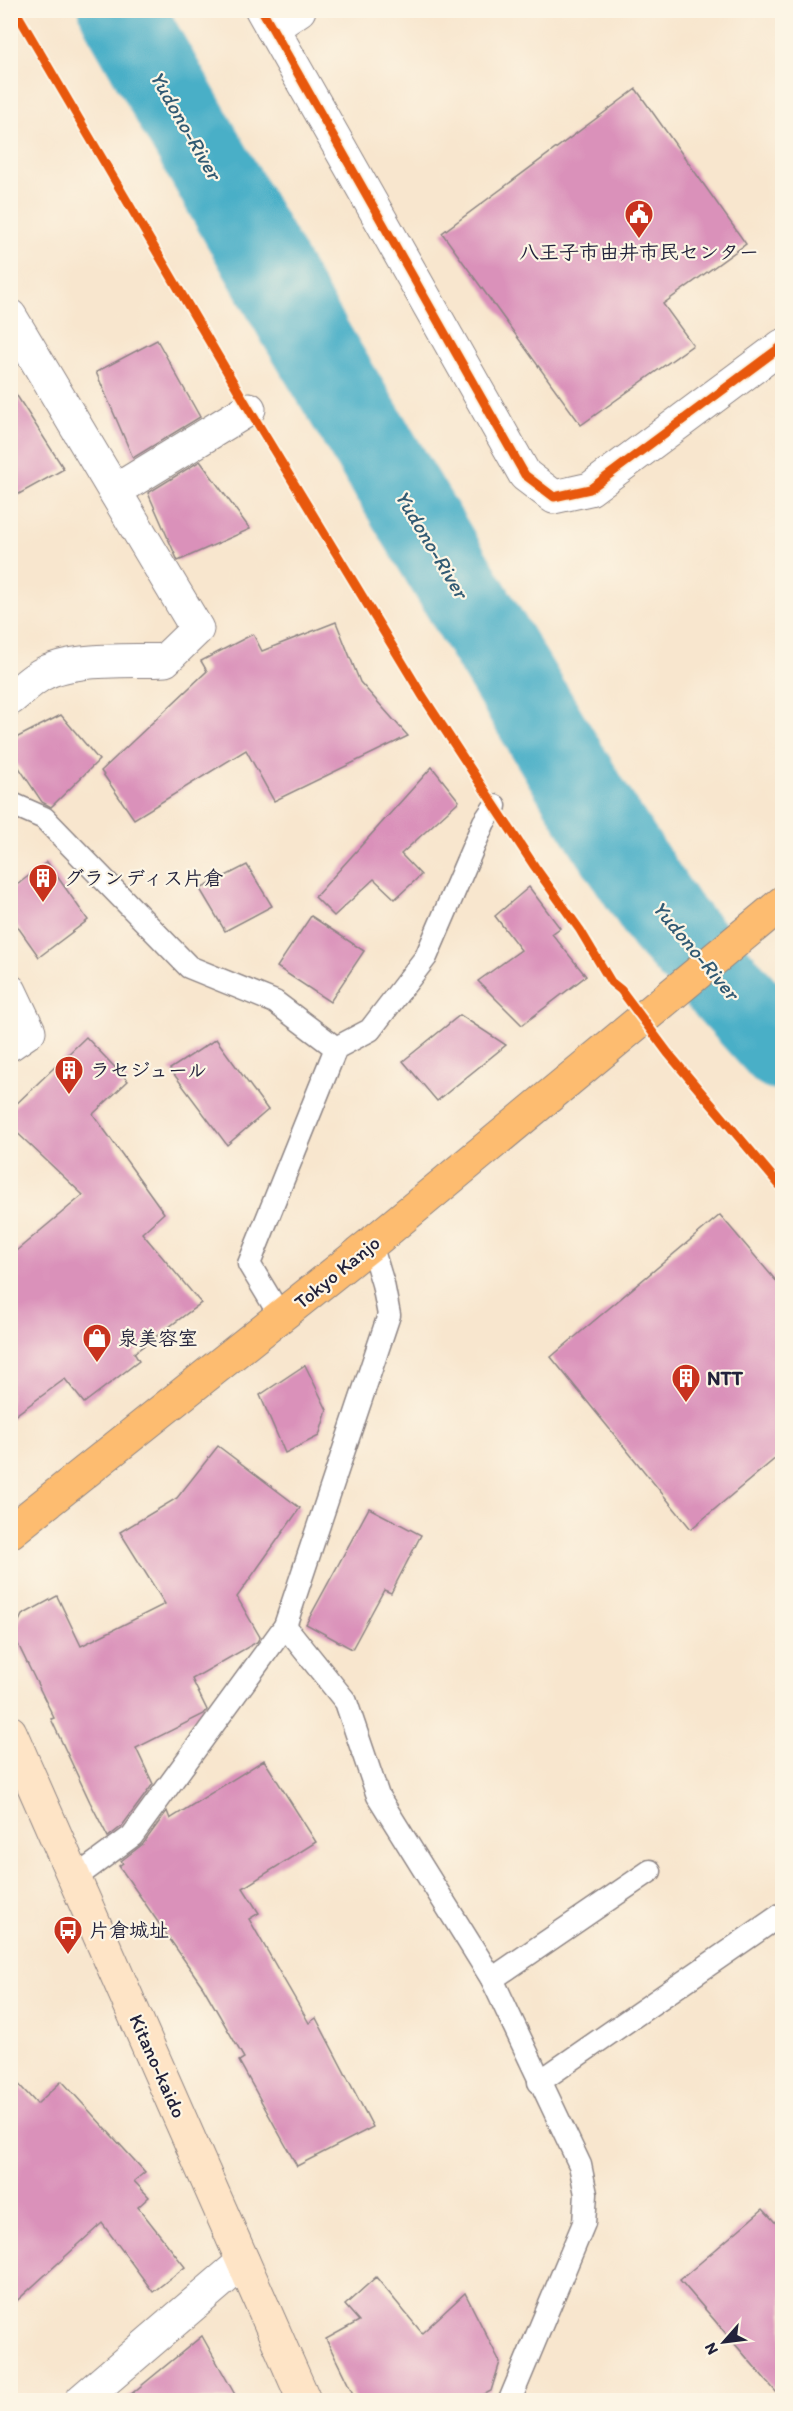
<svg xmlns="http://www.w3.org/2000/svg" width="793" height="2411" viewBox="0 0 793 2411" font-family="Itim,'Klee One',sans-serif">
	<style>
		.lines { fill: none; stroke-linecap: round; stroke-linejoin: round }
		.river { stroke: #48afc7; stroke-width: 84 }
		.building { fill: #da91ba }
		.lane-casing { stroke: #8d8484; stroke-width: 25 }
		.street-casing { stroke: #8d8484; stroke-width: 35 }
		.secondary-casing { stroke: #8d8484; stroke-width: 35 }
		.highway-casing { stroke: #8d8484; stroke-width: 35 }
		.lane { stroke: #fff; stroke-width: 22 }
		.street { stroke: #fff; stroke-width: 33 }
		.secondary { stroke: #fee4c6; stroke-width: 33 }
		.highway { stroke: #fdbc70; stroke-width: 33 }
		.cycleway-casing { stroke: #fcf5e5; stroke-width: 13 }
		.cycleway { stroke: #e8590c; stroke-width: 9 }
		.labels { text-anchor: middle; dominant-baseline: central; stroke-width: 4.5; stroke-linejoin: round; paint-order: stroke }
		.poi-label { font-size: 20px; font-weight: bold; fill: #22223b; stroke: #fcf5e5; text-anchor: start }
		.street-label { font-size: 20px; fill: #22223b; stroke: #fcf5e5 }
		.water-label { font-size: 21px; font-style: italic; fill: #315a73; stroke: #fcf5e5 }
	</style>
	<rect width="100%" height="100%" fill="#fcf5e5"/>
	<filter id="ink" filterUnits="userSpaceOnUse"><feTurbulence type="fractalNoise" baseFrequency=".0167" numOctaves="2"/><feDisplacementMap in="SourceGraphic" scale="12" xChannelSelector="R" yChannelSelector="G"/><feConvolveMatrix kernelMatrix="1 2 1 2 8 2 1 2 1" color-interpolation-filters="sRGB"/></filter>
	<filter id="wash" filterUnits="userSpaceOnUse"><feTurbulence type="fractalNoise" baseFrequency=".008" numOctaves="4" result="noise"/><feDisplacementMap in="SourceGraphic" scale="24" xChannelSelector="R" yChannelSelector="G"/><feGaussianBlur stdDeviation="1.35" result="paint"/><feColorMatrix in="noise" values="0 0 0 0 0 0 0 0 0 0 0 0 0 0 0 0 0 1.4 0 .05"/><feComposite in="paint" operator="in"/></filter>
	<g filter="url(#wash)">
		<rect width="100%" height="100%" fill="#f8e6ce"/>
		<g class="lines">
			<polyline class="river" points="121,10 298,321 591,807 666,921 782,1049"/>
		</g>
		<g id="blocks">
			<g class="building">
				<polygon points="636,89 746,244 663,304 693,345 581,425 442,233"/>
				<polygon points="157,340 200,417 133,458 96,372"/>
				<polygon points="10,385 64,469 10,499"/>
				<polygon points="200,461 250,529 178,561 148,493"/>
				<polygon points="336,622 360,682 408,736 274,801 246,750 134,819 101,771 207,671 201,661 253,634 262,651"/>
				<polygon points="61,715 99,760 51,807 42,802 10,754 10,741"/>
				<polygon points="432,767 459,801 401,854 421,875 395,899 374,879 334,916 315,897"/>
				<polygon points="47,862 88,920 39,957 10,916 10,890"/>
				<polygon points="247,865 272,906 225,931 200,889"/>
				<polygon points="529,887 560,928 552,934 586,976 522,1025 478,981 521,950 495,916"/>
				<polygon points="311,916 364,951 330,1002 277,967"/>
				<polygon points="460,1015 506,1045 437,1101 403,1061"/>
				<polygon points="86,1037 128,1081 93,1114 164,1213 142,1233 201,1303 134,1353 139,1361 84,1403 65,1379 10,1419 10,1256 83,1195 10,1126 10,1110"/>
				<polygon points="216,1039 268,1110 227,1145 170,1069"/>
				<polygon points="720,1215 783,1289 783,1452 691,1529 551,1357"/>
				<polygon points="305,1365 327,1410 319,1436 285,1453 260,1395"/>
				<polygon points="218,1446 300,1508 237,1597 260,1637 257,1642 192,1679 207,1710 204,1714 136,1748 153,1784 122,1826 108,1837 90,1802 51,1719 54,1718 13,1634 22,1615 57,1596 81,1646 165,1604 120,1532 177,1498"/>
				<polygon points="369,1508 421,1535 391,1593 384,1590 352,1649 306,1624"/>
				<polygon points="264,1760 316,1842 243,1888 259,1913 249,1919 309,2023 316,2018 373,2127 297,2166 239,2061 244,2058 203,1987 119,1866 123,1863 121,1861 143,1844 167,1811 170,1819"/>
				<polygon points="10,2075 37,2104 62,2081 145,2172 134,2181 149,2197 138,2207 185,2267 153,2292 102,2223 10,2307"/>
				<polygon points="763,2209 783,2231 783,2400 680,2280"/>
				<polygon points="376,2277 422,2333 465,2293 500,2362 491,2391 473,2400 356,2400 326,2339 359,2321 345,2305"/>
				<polygon points="202,2336 238,2400 124,2400"/>
			</g>
		</g>
	</g>
	<g filter="url(#ink)">
		<use href="#blocks" fill-opacity="0" stroke="#8d8484" stroke-width="1.5"/>
		<g class="lines">
			<g class="lane-casing">
				<g id="lane">
					<polyline points="10,803 44,818 189,967 275,1002 336,1048"/>
					<polyline points="281,1317 249,1264 336,1048 370,1030 426,957 484,822 495,806"/>
					<polyline points="285,1626 346,1702 378,1796 492,1979 580,2165 586,2194 584,2223 510,2400"/>
					<polyline points="75,1878 132,1836 285,1626 389,1315 383,1284 371,1244"/>
					<polyline points="492,1979 650,1871"/>
					<polyline points="539,2082 782,1914"/>
				</g>
			</g>
			<g class="street-casing">
				<g id="street">
					<polyline points="262,10 525,475 554,497 590,489 782,346"/>
					<polyline points="272,28 299,10"/>
					<path d="M10 316 197 629 165 660C128 662 67 656 36 678 27 684 19 692 10 699"/>
					<polyline points="115,491 249,409"/>
					<polyline points="10,991 29,1031 10,1044"/>
					<polyline points="82,2400 243,2262"/>
				</g>
			</g>
			<g class="secondary-casing">
				<polyline id="secondary" points="10,1732 304,2400"/>
			</g>
			<g class="highway-casing">
				<polyline id="highway" points="10,1532 371,1244 782,903"/>
			</g>
			<use href="#lane" class="lane"/>
			<use href="#street" class="street"/>
			<use href="#secondary" class="secondary"/>
			<use href="#highway" class="highway"/>
			<g class="cycleway-casing">
				<g id="cycleway">
					<polyline points="15,10 249,409 422,695 535,867 580,930 611,982 621,990 668,1053 782,1188"/>
					<polyline points="262,10 525,475 554,497 590,489 782,346"/>
				</g>
			</g>
			<use href="#cycleway" class="cycleway"/>
		</g>
	</g>
	<defs>
		<g id="civic-pin" transform="scale(1.5)"><path d="M0 17L-7.5 6A9.5 9.5 0 1 1 7.5 6Z" fill="#c8321e" stroke="#fcf5e5"/><path d="M-.6-6.5H3V-4.5H.6V-3L4-1V1h2V6H-6V1h2V-1L-.6-3ZM-1.2 2.5V6h2.4V2.5Z" fill="#fff"/></g>
		<g id="building-pin" transform="scale(1.5)"><path d="M0 17L-7.5 6A9.5 9.5 0 1 1 7.5 6Z" fill="#c8321e" stroke="#fcf5e5"/><path d="M-4-6H4V6H1V3H-1V6H-4ZM-2.5-4.3h1.7v1.8h-1.7ZM.8-4.3h1.7v1.8H.8ZM-2.5-1h1.7V.8h-1.7ZM.8-1h1.7V.8H.8Z" fill="#fff"/></g>
		<g id="shop-pin" transform="scale(1.5)"><path d="M0 17L-7.5 6A9.5 9.5 0 1 1 7.5 6Z" fill="#c8321e" stroke="#fcf5e5"/><path d="M-5-2.5h2.3a2.7 3.5 0 0 1 5.4 0H5L5.5 6h-11ZM-1.5-2.5h3a1.5 2.3 0 0 0-3 0Z" fill="#fff"/></g>
		<g id="bus-pin" transform="scale(1.5)"><path d="M0 17L-7.5 6A9.5 9.5 0 1 1 7.5 6Z" fill="#c8321e" stroke="#fcf5e5"/><path d="M-5-6H5V4H4V6H2V4H-2V6H-4V4H-5ZM-3.5-4V0h7V-4ZM-3.5 1.2v1.5H-2V1.2ZM2 1.2v1.5H3.5V1.2Z" fill="#fff"/></g>
	</defs>
	<g fill-rule="evenodd">
		<use href="#civic-pin" x="639" y="214"/>
		<use href="#building-pin" x="43" y="878"/>
		<use href="#building-pin" x="69" y="1070"/>
		<use href="#shop-pin" x="97" y="1338"/>
		<use href="#building-pin" x="686" y="1378"/>
		<use href="#bus-pin" x="68" y="1930"/>
	</g>
	<g class="labels">
		<g class="poi-label">
			<text x="639" y="252" text-anchor="middle">八王子市由井市民センター</text>
			<text x="64" y="878">グランディス片倉</text>
			<text x="90" y="1070">ラセジュール</text>
			<text x="118" y="1338">泉美容室</text>
			<text x="707" y="1378">NTT</text>
			<text x="89" y="1930">片倉城址</text>
		</g>
		<g class="street-label">
			<text transform="translate(337 1272) rotate(-39)">Tokyo Kanjo</text>
			<text transform="translate(158 2066) rotate(66)">Kitano-kaido</text>
		</g>
		<g class="water-label">
			<text transform="translate(186 125) rotate(60)">Yudono-River</text>
			<text transform="translate(432 544) rotate(59)">Yudono-River</text>
			<text transform="translate(696 950) rotate(50)">Yudono-River</text>
		</g>
	</g>
	<rect width="793" height="2411" fill="none" stroke="#fcf5e5" stroke-width="36"/>
	<g transform="translate(724 2342) rotate(242)" stroke="#fcf5e5" stroke-width="4.5" paint-order="stroke">
	<path d="M0-4.5L10 22L0 15L-10 22Z" fill="#22223b"/>
	<text y="-9" font-size="16" font-weight="bold" text-anchor="middle" fill="#22223b">N</text>
	</g>
</svg>
